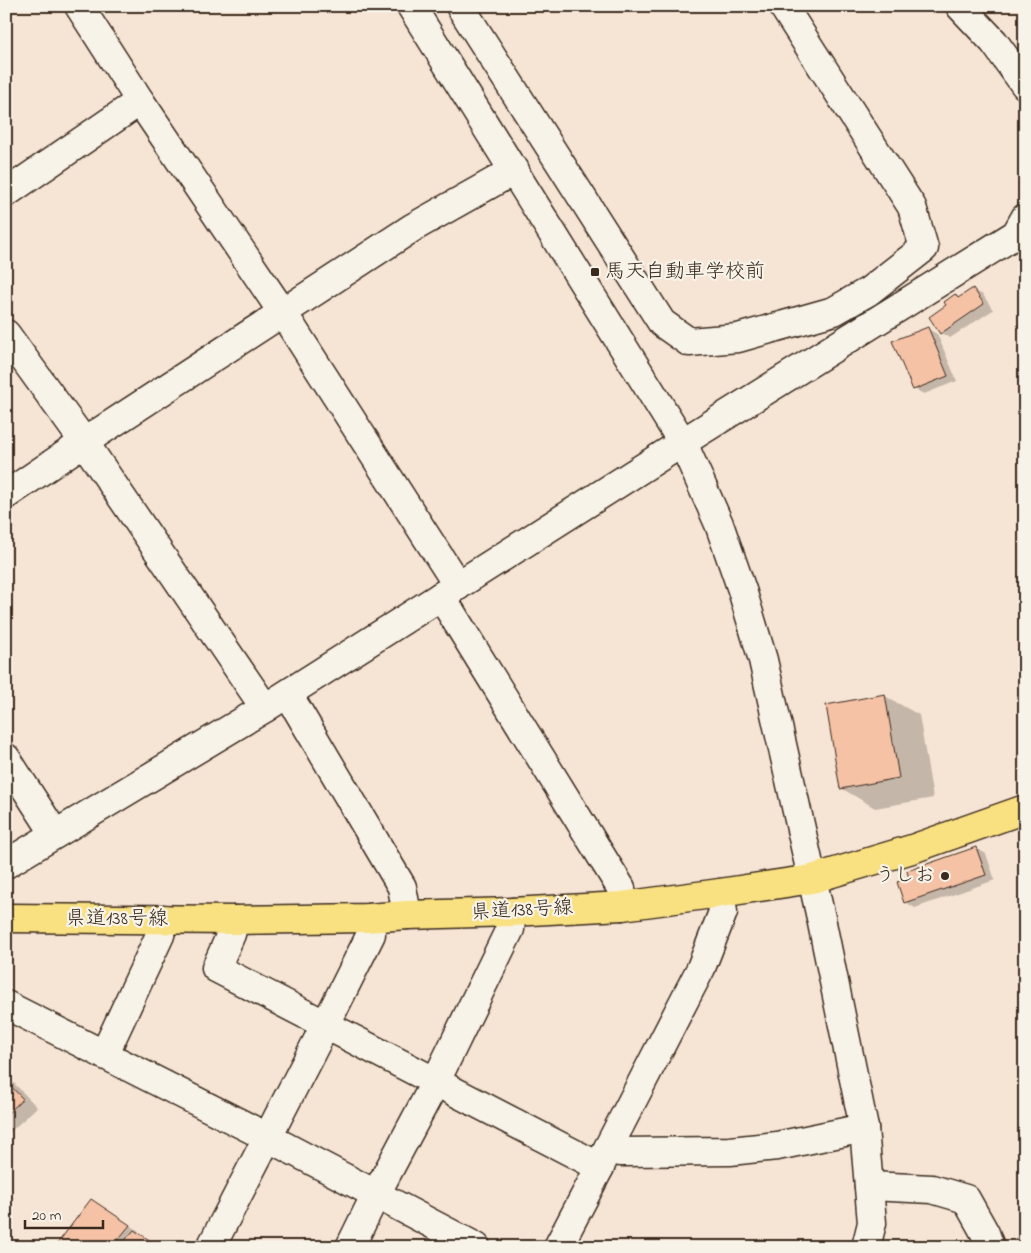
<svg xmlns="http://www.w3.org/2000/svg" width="1031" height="1253" viewBox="0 0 1031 1253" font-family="'Indie Flower','Klee One',sans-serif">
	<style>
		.shadow { fill: #0003 }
		.building { fill: #f5c2a6; stroke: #3b2a1e }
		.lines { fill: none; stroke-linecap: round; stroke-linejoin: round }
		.minor-casing { stroke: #3b2a1e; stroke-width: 31 }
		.major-casing { stroke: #3b2a1e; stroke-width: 31 }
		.minor { stroke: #f7f3e8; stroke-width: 28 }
		.major { stroke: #f9e181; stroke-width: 28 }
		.poi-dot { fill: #3b2a1e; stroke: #f7f3e8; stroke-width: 2 }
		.labels { text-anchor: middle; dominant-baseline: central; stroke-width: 4.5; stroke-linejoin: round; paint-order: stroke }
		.poi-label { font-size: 20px; fill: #3b2a1e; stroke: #f7f3e8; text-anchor: start }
		.street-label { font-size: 20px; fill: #3b2a1e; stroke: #f7f3e8 }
	</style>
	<rect width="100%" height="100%" fill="#f6e4d4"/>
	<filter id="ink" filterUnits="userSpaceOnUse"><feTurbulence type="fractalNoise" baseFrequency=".02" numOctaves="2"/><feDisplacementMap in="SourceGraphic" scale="10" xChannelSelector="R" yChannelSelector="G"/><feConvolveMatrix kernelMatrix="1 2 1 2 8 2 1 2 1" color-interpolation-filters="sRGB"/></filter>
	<g filter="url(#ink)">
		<g class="shadow">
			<polygon points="492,6 507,6 500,11"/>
			<polygon points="806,6 824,6 816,12"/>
			<polygon points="973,290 983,295 993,310 950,338 941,333 948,306 955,295 960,298"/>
			<polygon points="928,329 937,334 957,381 924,394 914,389"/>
			<polygon points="885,696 919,715 933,798 875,808 841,788"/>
			<polygon points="976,848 986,854 995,880 915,908 905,902"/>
			<polygon points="6,1075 37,1107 6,1136"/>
			<polygon points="101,1206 139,1231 137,1233 159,1247 64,1247"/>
		</g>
		<g class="building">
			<polygon points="973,288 984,304 940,334 929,317 946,305 944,302 955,294 958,298"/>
			<polygon points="928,327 948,376 913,390 892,341"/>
			<polygon points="885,694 899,778 840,789 826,705"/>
			<polygon points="976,847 986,875 904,903 897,882 909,878 907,871"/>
			<polygon points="6,1081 23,1099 6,1115"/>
			<polygon points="91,1199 130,1225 112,1247 62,1247 57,1244"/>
			<polygon points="134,1230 160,1247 119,1247"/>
		</g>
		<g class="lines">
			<g class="minor-casing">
				<g id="minor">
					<polyline points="79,6 140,101 283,313 458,586"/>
					<polyline points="411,6 683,443 719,524 742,590 763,660 821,918 864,1128 872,1223 866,1247"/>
					<polyline points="460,6 662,323 689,342 738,338 834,311 869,291 924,248 912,207 783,6"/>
					<polyline points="960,6 994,42 1025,85"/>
					<polyline points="6,193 140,101"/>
					<polyline points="6,334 84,442 265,708"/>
					<polyline points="6,495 84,442 412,228 515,170"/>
					<polyline points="441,596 621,888 622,906"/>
					<polyline points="288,694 402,887 407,915"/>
					<polyline points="6,758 55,834"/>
					<polyline points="6,864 265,708 696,434 1016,234 1025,218"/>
					<polyline points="235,920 231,934 216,968 600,1167"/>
					<polyline points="6,1005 267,1137 476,1247"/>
					<polyline points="104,1055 160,935 164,919"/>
					<polyline points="608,1148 701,968 723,912 720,893"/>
					<polyline points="869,1186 932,1189 966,1199 985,1233 990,1247"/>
					<polyline points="211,1247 325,1026 371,934 368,918"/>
					<polyline points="350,1247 376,1194 435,1083 510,929 512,912"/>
					<polyline points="558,1247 600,1167 608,1148 620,1152 730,1151 777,1146 864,1128"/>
				</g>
			</g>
			<g class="major-casing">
				<polyline id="major" points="6,918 235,920 368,918 407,915 512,912 622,906 720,893 812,879 912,849 1025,809"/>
			</g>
			<use href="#minor" class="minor"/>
			<use href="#major" class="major"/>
		</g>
	</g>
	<g class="poi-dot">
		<rect x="590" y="267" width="10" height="10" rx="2.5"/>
		<circle cx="945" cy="876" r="5"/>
	</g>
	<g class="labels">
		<g class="poi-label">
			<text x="605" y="272">馬天自動車学校前</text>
			<text x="935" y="876" text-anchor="end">うしお</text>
		</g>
		<g class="street-label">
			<text transform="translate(522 911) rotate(-3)">県道138号線</text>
			<text x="117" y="919">県道138号線</text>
		</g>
	</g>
	<rect width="1031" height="1253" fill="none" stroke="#f7f3e8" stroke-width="25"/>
	<rect x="12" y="12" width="1006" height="1228" fill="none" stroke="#3b2a1e" stroke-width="2" filter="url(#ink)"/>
	<path d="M25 1220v8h78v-8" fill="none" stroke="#3b2a1e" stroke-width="2.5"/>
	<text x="32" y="1220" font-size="15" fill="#3b2a1e" stroke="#f7f3e8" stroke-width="4" paint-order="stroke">20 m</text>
</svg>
